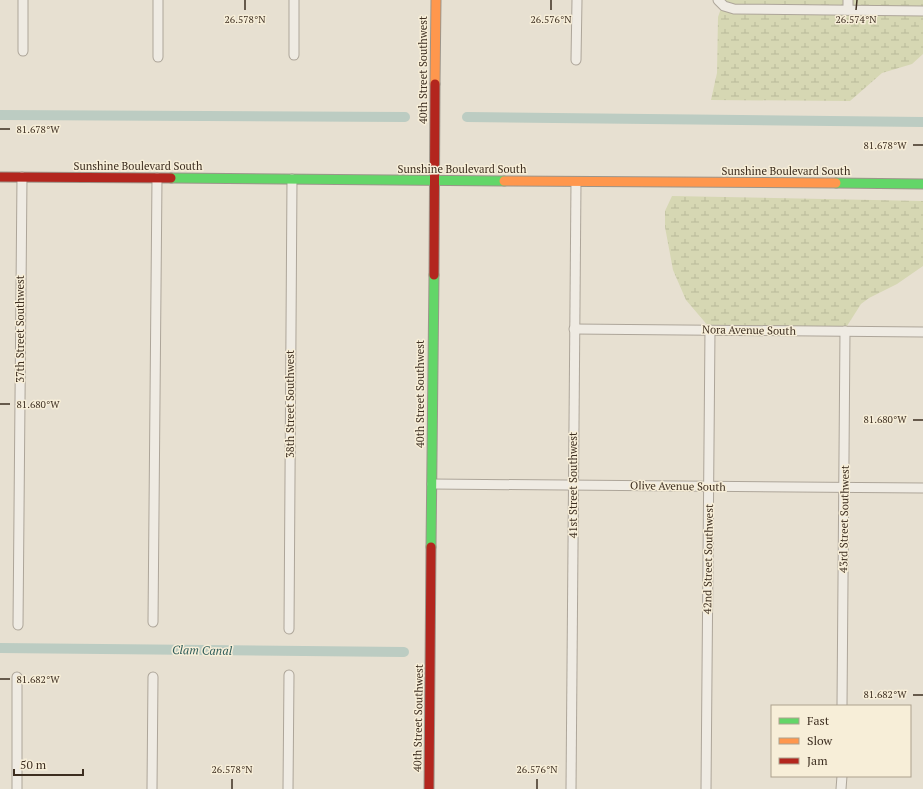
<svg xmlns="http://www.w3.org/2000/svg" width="923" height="789" viewBox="0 0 923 789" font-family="'PT Serif',serif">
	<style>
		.wetland { fill: url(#wetland-marsh) }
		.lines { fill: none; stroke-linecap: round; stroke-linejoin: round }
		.canal { stroke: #bcccc2; stroke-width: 10 }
		.street-casing { stroke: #ada599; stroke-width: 11 }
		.fast-casing { stroke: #9c958a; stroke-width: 11 }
		.slow-casing { stroke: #9c958a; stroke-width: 11 }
		.jam-casing { stroke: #9c958a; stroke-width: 11 }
		.street { stroke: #efebe3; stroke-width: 9 }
		.fast { stroke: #63d668; stroke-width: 9 }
		.slow { stroke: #ff974d; stroke-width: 9 }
		.jam { stroke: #b3261e; stroke-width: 9 }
		.ticks { fill: none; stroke: #3d2e20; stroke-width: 1.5 }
		.labels { text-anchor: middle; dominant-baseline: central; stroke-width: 3; stroke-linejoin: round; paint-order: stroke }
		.street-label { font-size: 11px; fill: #3d2e20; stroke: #f7eed8 }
		.water-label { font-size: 12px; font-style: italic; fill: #2f5d5a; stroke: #f7eed8 }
		.ticks-label { font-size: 10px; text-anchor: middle; fill: #3d2e20; stroke: #f7eed8; stroke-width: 3; stroke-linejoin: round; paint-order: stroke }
	</style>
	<defs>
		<pattern id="wetland-marsh" width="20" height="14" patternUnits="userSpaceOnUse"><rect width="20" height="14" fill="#d6d7b3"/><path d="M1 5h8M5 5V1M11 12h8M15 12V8" fill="none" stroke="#b9b99a"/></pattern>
	</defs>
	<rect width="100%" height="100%" fill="#e7e0d1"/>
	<g class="wetland">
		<polygon points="724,0 923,0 923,54 912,64 882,73 850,101 711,100 717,73 718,17"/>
		<polygon points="672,196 923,201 923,266 897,284 869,298 861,304 847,326 709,327 686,300 673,270 665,227 665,211"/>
	</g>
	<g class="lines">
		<g class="canal">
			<polyline points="0,115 405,117"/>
			<polyline points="467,117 923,122"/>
			<polyline points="0,648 404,652"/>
		</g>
		<g class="street-casing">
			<g id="street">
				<polyline points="718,0 724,6 734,9 923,11"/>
				<polyline points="848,10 848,0"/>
				<polyline points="23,51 23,0"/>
				<polyline points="294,55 294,0"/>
				<polyline points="158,57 158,0"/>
				<polyline points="576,60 577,0"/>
				<polyline points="574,329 923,332"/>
				<polyline points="432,484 923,488"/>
				<polyline points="153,622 157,178"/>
				<polyline points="18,625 22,177"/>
				<polyline points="289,629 292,179"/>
				<polyline points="842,706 845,331"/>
				<polyline points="17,789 17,677"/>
				<polyline points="152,789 153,677"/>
				<polyline points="288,789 289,675"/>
				<polyline points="571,789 576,182"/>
				<polyline points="706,789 710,330"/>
				<polyline points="841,789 842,776"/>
			</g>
		</g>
		<g class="fast-casing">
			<g id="fast">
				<polyline points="171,178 504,181"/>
				<polyline points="836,183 923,184"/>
				<polyline points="431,547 434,275"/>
			</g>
		</g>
		<g class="slow-casing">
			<g id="slow">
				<polyline points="435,84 436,0"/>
				<polyline points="504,181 836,183"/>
			</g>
		</g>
		<g class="jam-casing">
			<g id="jam">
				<polyline points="0,177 171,178"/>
				<polyline points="434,275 435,84"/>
				<polyline points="429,789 431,547"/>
			</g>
		</g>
		<use href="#street" class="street"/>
		<use href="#fast" class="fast"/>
		<use href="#slow" class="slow"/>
		<use href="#jam" class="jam"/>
	</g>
	<path class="ticks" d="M245 10V0M551 10V0M856 10 857 0M0 129H10M913 145H923M0 404H10M913 420H923M0 679H10M913 695H923M232 789V779M537 789V779"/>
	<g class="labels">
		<g class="street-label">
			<text transform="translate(423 70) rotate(-90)">40th Street Southwest</text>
			<text x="138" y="166">Sunshine Boulevard South</text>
			<text x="462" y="169">Sunshine Boulevard South</text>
			<text x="786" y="171">Sunshine Boulevard South</text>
			<text transform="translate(20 329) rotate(-90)">37th Street Southwest</text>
			<text transform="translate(749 330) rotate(1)">Nora Avenue South</text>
			<text transform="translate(420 394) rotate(-90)">40th Street Southwest</text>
			<text transform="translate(290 404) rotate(-90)">38th Street Southwest</text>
			<text transform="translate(573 485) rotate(-90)">41st Street Southwest</text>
			<text transform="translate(678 486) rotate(1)">Olive Avenue South</text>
			<text transform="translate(844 519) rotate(-89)">43rd Street Southwest</text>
			<text transform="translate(708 559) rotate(-89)">42nd Street Southwest</text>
			<text transform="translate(418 718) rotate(-89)">40th Street Southwest</text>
		</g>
		<g class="water-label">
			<text transform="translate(202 650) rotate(1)">Clam Canal</text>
		</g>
	</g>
	<g class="ticks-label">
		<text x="245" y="23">26.578°N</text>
		<text x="551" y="23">26.576°N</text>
		<text x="856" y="23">26.574°N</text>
		<text x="38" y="133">81.678°W</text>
		<text x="885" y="149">81.678°W</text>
		<text x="38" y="408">81.680°W</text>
		<text x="885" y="423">81.680°W</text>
		<text x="38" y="683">81.682°W</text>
		<text x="885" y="698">81.682°W</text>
		<text x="232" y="773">26.578°N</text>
		<text x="537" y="773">26.576°N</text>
	</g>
	<rect x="771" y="705" width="140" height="72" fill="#f7eed8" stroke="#ada18e"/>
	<rect x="779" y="718" width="20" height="6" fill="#63d668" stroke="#ada18e"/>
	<text x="807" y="725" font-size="12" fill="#3d2e20">Fast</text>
	<rect x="779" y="738" width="20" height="6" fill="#ff974d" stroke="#ada18e"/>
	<text x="807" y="745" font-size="12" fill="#3d2e20">Slow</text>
	<rect x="779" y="758" width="20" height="6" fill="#b3261e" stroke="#ada18e"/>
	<text x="807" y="765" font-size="12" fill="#3d2e20">Jam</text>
	<path d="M14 769v6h69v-6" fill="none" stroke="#3d2e20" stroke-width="2"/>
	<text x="20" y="769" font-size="12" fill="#3d2e20" stroke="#f7eed8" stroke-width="3" paint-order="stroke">50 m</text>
</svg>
